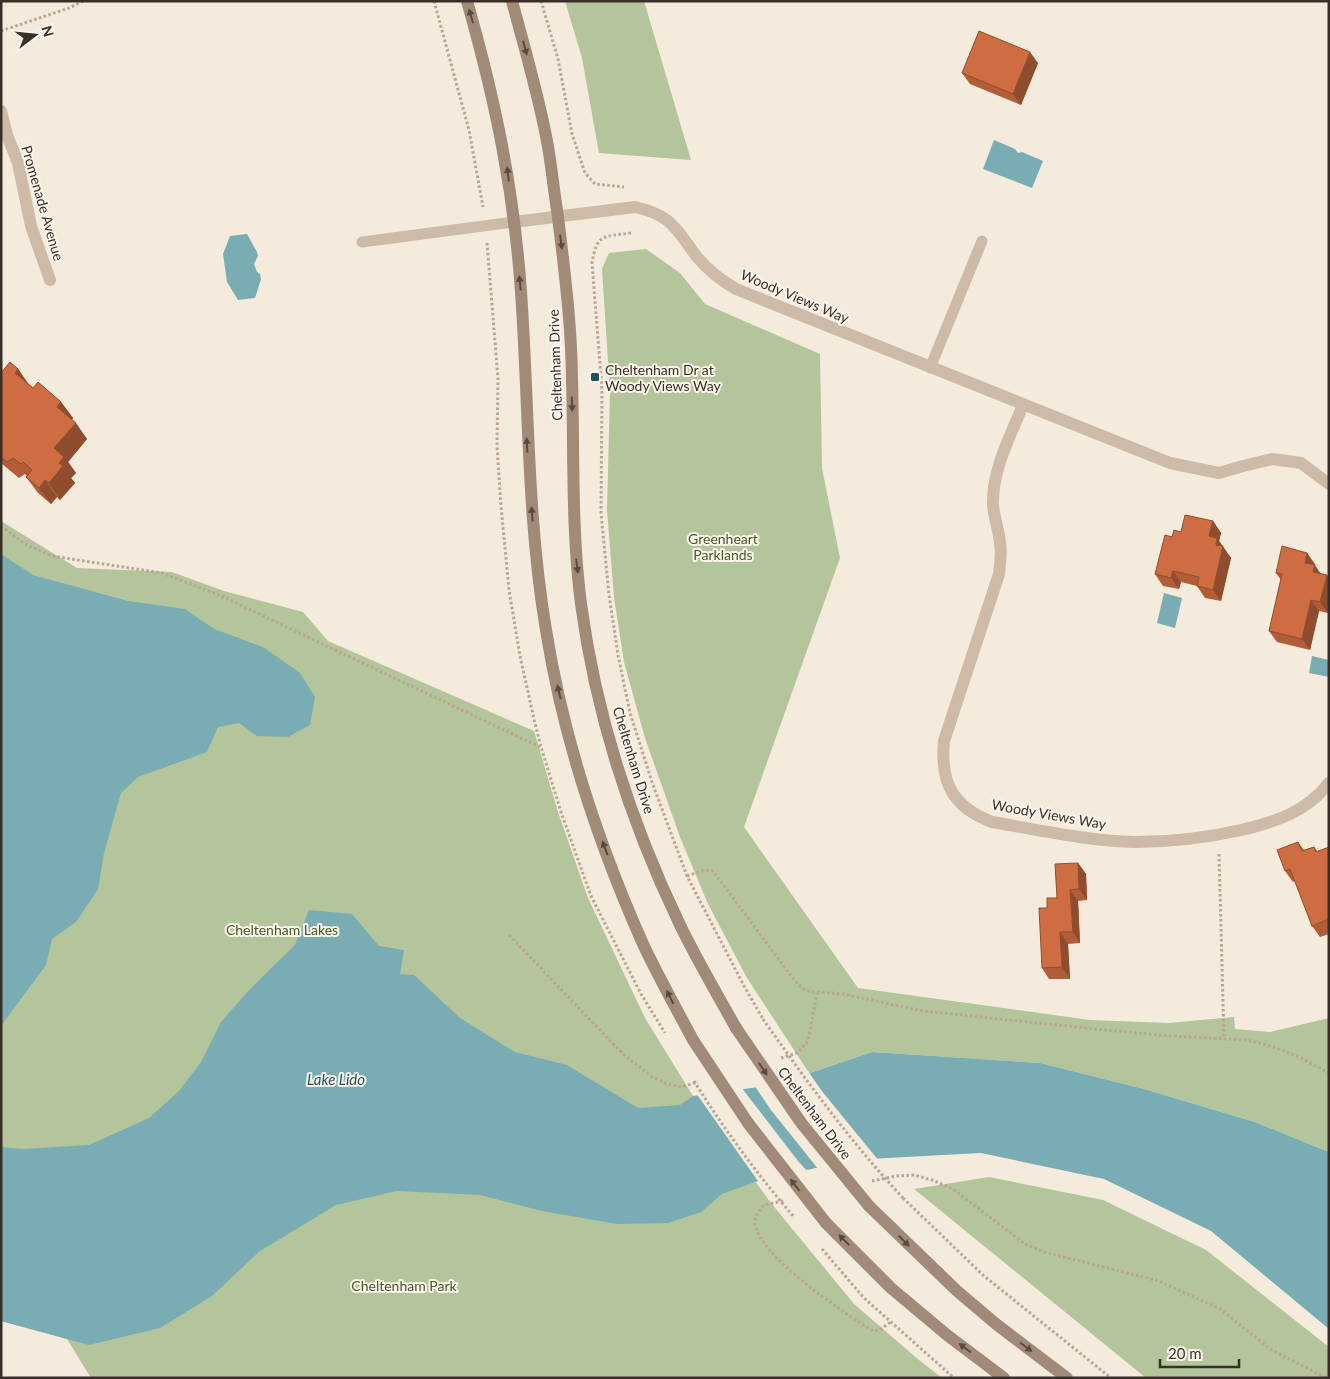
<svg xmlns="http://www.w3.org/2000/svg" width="1330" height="1379" viewBox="0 0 1330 1379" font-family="Lato,sans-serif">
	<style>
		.green { fill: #b4c49b }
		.water { fill: #79adb3 }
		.pier { fill: #f4ebdd }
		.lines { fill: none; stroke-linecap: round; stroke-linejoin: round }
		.path { stroke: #b9a591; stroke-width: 3; stroke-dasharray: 2.5 2.5; stroke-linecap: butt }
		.service { stroke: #cdbba7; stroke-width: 11 }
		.minor { stroke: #cdbba7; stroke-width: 12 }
		.secondary { stroke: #a18a78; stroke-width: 12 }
		.path-bridge { stroke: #b9a591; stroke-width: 3; stroke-dasharray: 2.5 2.5; stroke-linecap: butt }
		.secondary-bridge { stroke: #a18a78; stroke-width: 12 }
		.wall { fill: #b15e38 }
		.shaded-wall { fill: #904c2e }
		.building { fill: #ce6d41; stroke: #904c2e }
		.oneway { fill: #584a40 }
		.poi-dot { fill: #1b555e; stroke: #fbf4ea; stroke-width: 2 }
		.labels { text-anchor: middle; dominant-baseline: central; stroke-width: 4; stroke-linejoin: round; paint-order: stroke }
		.street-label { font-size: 14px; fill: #392f28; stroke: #fbf4ea }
		.poi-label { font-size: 14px; fill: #392f28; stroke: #fbf4ea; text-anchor: start }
		.park-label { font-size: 14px; fill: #45592a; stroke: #fbf4ea }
		.water-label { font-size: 15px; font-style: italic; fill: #1b555e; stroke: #fbf4ea }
	</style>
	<rect width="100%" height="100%" fill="#f4ebdd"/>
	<g class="green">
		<polygon points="565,1 644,1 691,160 599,153 582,58"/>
		<polygon points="646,249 680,273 705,304 820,354 822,468 840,558 744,827 858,988 1090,1020 1169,1023 1234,1017 1235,1029 1270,1032 1329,1018 1329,1152 1255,1122 1144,1089 1040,1063 872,1052 809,1073 747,978 708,904 680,837 645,738 624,662 614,597 607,510 610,392 602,269 609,253"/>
		<polygon points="1,521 77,568 172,572 224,591 303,612 328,641 534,731 558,812 588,898 645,1018 693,1096 771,1203 854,1304 919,1360 942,1378 91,1378 67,1339 1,1321"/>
		<polygon points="989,1177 1103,1200 1206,1250 1329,1347 1329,1378 1146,1378 914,1189"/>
	</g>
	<g class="water">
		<polygon points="994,140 1015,149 1018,153 1022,152 1043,161 1032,188 983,169"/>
		<polygon points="247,234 257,252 258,256 254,264 257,272 260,274 261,279 255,298 238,300 227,282 223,254 230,236"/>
		<polygon points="1,554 33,575 128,601 185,609 214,629 263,647 300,673 315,697 310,725 288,737 257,736 239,723 218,727 207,752 138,777 121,793 104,853 98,889 76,922 52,939 46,965 1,1026"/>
		<polygon points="1164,593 1182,598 1175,628 1157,623"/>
		<polygon points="1312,656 1329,660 1329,677 1309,673"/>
		<polygon points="309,910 352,914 379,946 404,950 400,974 414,975 460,1018 515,1052 567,1065 638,1108 680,1105 693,1096 774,1085 872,1052 1040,1063 1144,1089 1255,1122 1329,1152 1329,1329 1211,1231 1104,1179 981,1153 850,1160 755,1182 722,1194 701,1212 668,1223 617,1224 542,1211 480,1195 397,1191 336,1205 260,1251 212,1296 160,1328 89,1345 1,1321 1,1147 23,1149 89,1145 149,1118 179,1091 201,1062 221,1022 250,989 295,945"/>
	</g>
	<g class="pier">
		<polygon points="808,1071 821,1090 879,1161 851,1163 819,1170 771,1110 754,1085 773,1083"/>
		<polygon points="741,1087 798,1161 808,1172 760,1184 696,1093"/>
	</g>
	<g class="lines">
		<g class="path">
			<polyline points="434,1 469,130 483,207"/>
			<polyline points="541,1 558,59 572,134 585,173 595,184 624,187"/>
			<polyline points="1,31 69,8 83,1"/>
			<path d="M631 233C603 237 597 233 592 263L602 390 601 513 609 595 618 655 630 713 653 785 687 876 744 986 763 1019"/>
			<polyline points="487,243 498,379 497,446 501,506 509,590 520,656 534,719 541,747 561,812 591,896 641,994 665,1033"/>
			<polyline points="1,526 25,544 52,556 162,573 219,595 540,747"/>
			<polyline points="1219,854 1224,1039"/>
			<polyline points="687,876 705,870 713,871 791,976 800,986 807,991 843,994 923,1011 1105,1030 1170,1036 1247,1040 1271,1046 1299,1057 1329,1073"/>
			<polyline points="509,935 623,1054 651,1076 667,1084 681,1087 698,1082"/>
			<polyline points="781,1058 797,1053 808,1041 817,993"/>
			<polyline points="872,1181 896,1176 914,1175 932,1180 953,1189 1025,1244 1044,1252 1159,1281 1220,1309 1270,1349 1326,1378"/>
			<polyline points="903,1198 984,1276 1111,1378"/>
			<path d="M783 1201 764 1205C760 1210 755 1215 755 1222 756 1255 846 1314 873 1331L879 1330 891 1322"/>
			<polyline points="822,1249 864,1298 954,1378"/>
		</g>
		<g class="service">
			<polyline points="362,242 514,222"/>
			<polyline points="930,368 982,241"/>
		</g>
		<g class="minor">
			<polyline points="1,111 7,135 18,163 31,226 50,280"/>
			<path d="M514 222 635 207C672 215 676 229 697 257 707 269 722 281 736 289L1170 463 1219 473 1243 466 1272 459 1301 463 1329 484"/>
			<path d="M1023 405C1010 437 992 470 993 505 994 518 999 530 1000 543 1002 553 1000 563 999 574L944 741C940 783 953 807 992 822 1039 830 1088 841 1135 842 1171 842 1206 838 1241 830 1275 822 1307 812 1329 783"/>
		</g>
		<g class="secondary">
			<path d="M467 1C495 99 514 190 521 292 529 405 527 518 546 630 563 737 599 845 643 944 658 976 676 1008 693 1040"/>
			<path d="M512 1C524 46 537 90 546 136 551 160 553 185 557 210 563 256 569 302 571 348 575 434 570 519 581 604 596 715 632 825 680 925 697 960 717 994 736 1028"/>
			<polyline points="869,1206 956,1290 996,1324 1067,1378"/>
			<polyline points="826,1223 891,1288 947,1335 1004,1378"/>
		</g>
		<g class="path-bridge">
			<path d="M763 1019C807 1082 851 1142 903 1198"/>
			<path d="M694 1081C724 1129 757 1174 794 1217"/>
		</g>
		<g class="secondary-bridge">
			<polyline points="736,1028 802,1124 869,1206"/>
			<polyline points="693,1040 748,1123 826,1223"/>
		</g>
	</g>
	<g class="wall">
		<polygon points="1038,63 1021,105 970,84 962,73"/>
		<polygon points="18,369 28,384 33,388 61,402 73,418 72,420 87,439 68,462 76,473 71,478 75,483 60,500 57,497 51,504 38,493 26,477 27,476 25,474 19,478 1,463 1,373"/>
		<polygon points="1213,521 1221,533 1219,541 1231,558 1221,601 1205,598 1197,586 1181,582 1179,589 1163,586 1155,574 1172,537 1181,532"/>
		<polygon points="1307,553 1315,564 1315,566 1320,573 1328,613 1319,611 1310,650 1277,642 1269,631 1281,580 1276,573"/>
		<polygon points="1298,842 1304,850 1314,847 1317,851 1329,847 1329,934 1320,937 1312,926 1295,881 1293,882 1285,871"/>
		<polygon points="1078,863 1086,874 1087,900 1078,901 1080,943 1068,944 1070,979 1049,979 1042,968 1047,908 1057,898"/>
	</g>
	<g class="shaded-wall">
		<polygon points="1030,52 1038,63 1021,105 1013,94"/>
		<polygon points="18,369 30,386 15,373"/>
		<polygon points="61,402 73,418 68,423 57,407"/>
		<polygon points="76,423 87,439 68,462 76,473 71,478 75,483 60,500 49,483 59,463 54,448"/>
		<polygon points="45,480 57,497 51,504 39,488"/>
		<polygon points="1213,521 1221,533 1219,541 1231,558 1221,601 1213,590 1209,536"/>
		<polygon points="1307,553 1322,576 1321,583 1305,563"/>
		<polygon points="1173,571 1181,582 1179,589 1171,578"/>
		<polygon points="1327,575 1329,578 1329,610 1328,613 1320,602"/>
		<polygon points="1311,600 1319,611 1310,650 1302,639"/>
		<polygon points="1078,863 1086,874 1087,900 1079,889"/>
		<polygon points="1070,890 1078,901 1080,943 1073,932"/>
		<polygon points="1060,932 1068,944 1070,979 1062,967"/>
	</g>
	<g class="building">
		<polygon points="979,31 1030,52 1013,94 962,73"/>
		<polygon points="10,362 18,369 15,373 33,388 38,382 61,402 57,407 76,423 54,448 64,457 59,463 63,466 49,483 45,480 39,488 26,477 32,470 23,462 21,464 13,458 7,462 1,457 1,373"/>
		<polygon points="1185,515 1213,521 1209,536 1217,538 1216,545 1223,546 1213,590 1197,586 1199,577 1173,571 1171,578 1155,574 1165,535 1172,537 1174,530 1181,532"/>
		<polygon points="1282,546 1307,553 1305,563 1315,565 1313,572 1327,575 1320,602 1311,600 1302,639 1269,631 1282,574 1276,573"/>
		<polygon points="1298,842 1302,851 1314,847 1316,852 1329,847 1329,919 1312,926 1290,869 1285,871 1277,850"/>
		<polygon points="1078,863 1079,889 1070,890 1073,932 1060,932 1062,967 1042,968 1039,908 1047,908 1047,898 1057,898 1055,864"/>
	</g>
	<defs><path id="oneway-solid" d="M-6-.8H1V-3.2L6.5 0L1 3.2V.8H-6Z" transform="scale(1.25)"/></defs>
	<g class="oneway">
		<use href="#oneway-solid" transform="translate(471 16) rotate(-106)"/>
		<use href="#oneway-solid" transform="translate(525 48) rotate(75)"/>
		<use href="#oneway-solid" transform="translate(508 174) rotate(-97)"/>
		<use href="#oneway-solid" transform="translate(561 242) rotate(82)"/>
		<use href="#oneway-solid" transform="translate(520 283) rotate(-96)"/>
		<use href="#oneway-solid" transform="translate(572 404) rotate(89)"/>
		<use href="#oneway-solid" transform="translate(527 445) rotate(-93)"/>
		<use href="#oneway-solid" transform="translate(532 514) rotate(-95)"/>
		<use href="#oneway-solid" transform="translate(577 566) rotate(83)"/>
		<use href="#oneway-solid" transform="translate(559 692) rotate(-103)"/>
		<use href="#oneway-solid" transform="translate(605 848) rotate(-110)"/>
		<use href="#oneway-solid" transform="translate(670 997) rotate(-117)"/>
		<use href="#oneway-solid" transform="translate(763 1069) rotate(56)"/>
		<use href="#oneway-solid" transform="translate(795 1185) rotate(-128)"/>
		<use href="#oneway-solid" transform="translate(844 1240) rotate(-135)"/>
		<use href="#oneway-solid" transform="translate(904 1241) rotate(45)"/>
		<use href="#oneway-solid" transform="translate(1026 1347) rotate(37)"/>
		<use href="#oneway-solid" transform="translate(965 1348) rotate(-143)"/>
	</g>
	<rect class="poi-dot" x="590" y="372" width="10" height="10" rx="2.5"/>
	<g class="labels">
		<g class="street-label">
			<text transform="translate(43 203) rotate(74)">Promenade Avenue</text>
			<text transform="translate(795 296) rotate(23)">Woody Views Way</text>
			<text transform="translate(555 365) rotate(-92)">Cheltenham Drive</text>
			<text transform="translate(634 760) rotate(73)">Cheltenham Drive</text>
			<text transform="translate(1049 814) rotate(10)">Woody Views Way</text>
			<text transform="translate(815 1113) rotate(53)">Cheltenham Drive</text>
		</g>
		<g class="poi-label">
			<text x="605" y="369">Cheltenham Dr at<tspan x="605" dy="16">Woody Views Way</tspan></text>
		</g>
		<g class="park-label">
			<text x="723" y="538">Greenheart<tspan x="723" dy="16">Parklands</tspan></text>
			<text x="282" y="929">Cheltenham Lakes</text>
			<text x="404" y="1285">Cheltenham Park</text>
		</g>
		<g class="water-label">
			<text x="336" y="1079">Lake Lido</text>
		</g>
	</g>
	<rect width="1330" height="1379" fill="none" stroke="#392f28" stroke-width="5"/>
	<g transform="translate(35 35) rotate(74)" stroke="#fbf4ea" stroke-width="4" paint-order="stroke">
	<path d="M0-4L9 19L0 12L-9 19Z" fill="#392f28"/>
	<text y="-8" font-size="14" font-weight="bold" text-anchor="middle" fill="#392f28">N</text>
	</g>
	<path d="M1160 1359v8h79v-8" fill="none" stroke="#392f28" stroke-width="2.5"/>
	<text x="1168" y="1359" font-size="15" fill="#392f28" stroke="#fbf4ea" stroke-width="4" paint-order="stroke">20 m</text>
</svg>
